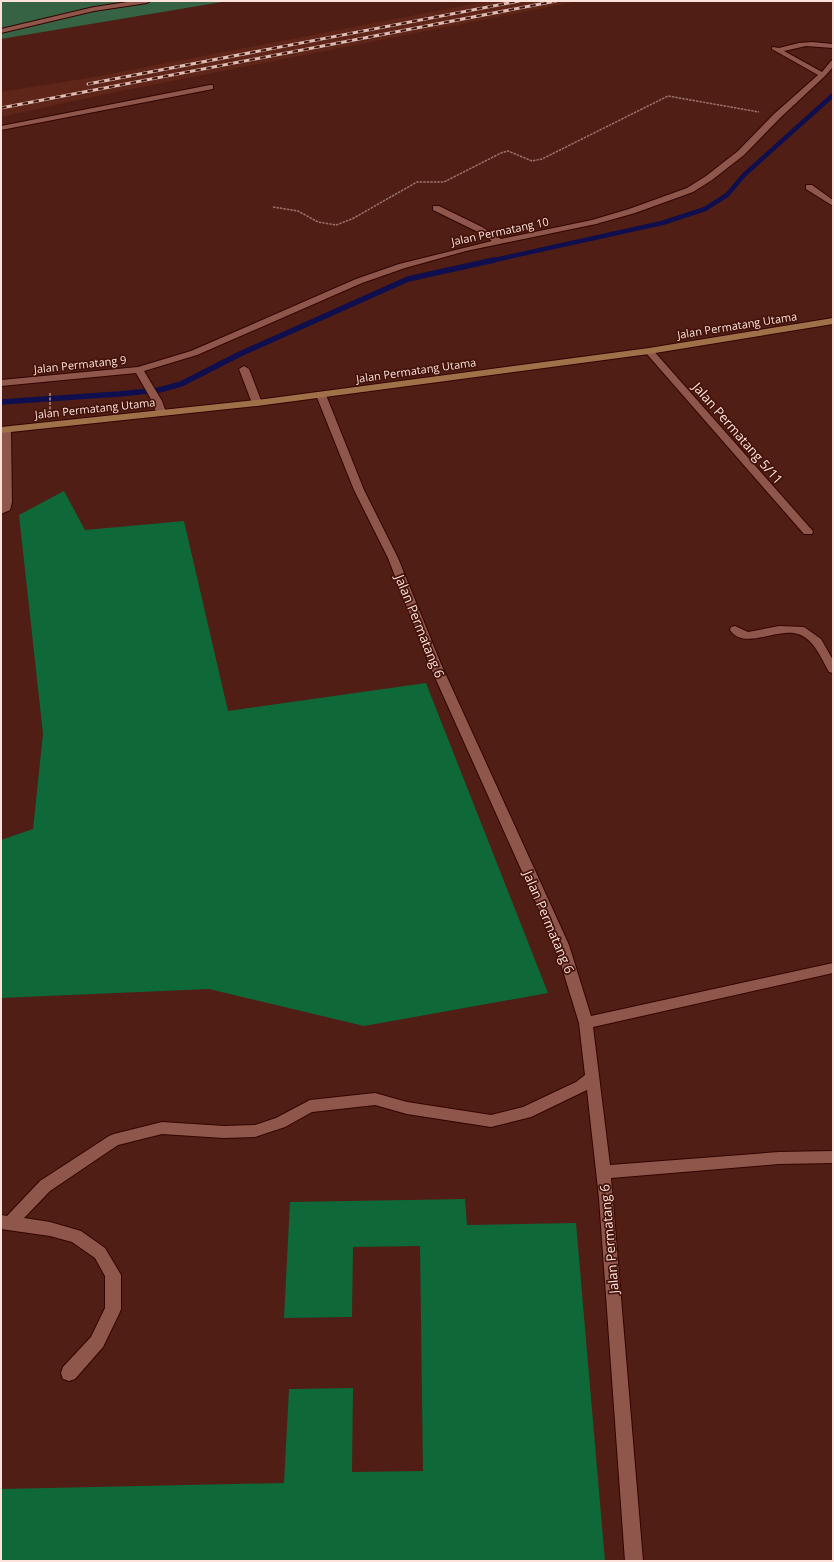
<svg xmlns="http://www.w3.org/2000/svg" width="834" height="1562" viewBox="0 0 834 1562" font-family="'Open Sans',sans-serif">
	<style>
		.built { fill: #5f2519 }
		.green { fill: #356344 }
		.forest { fill: #0e6838 }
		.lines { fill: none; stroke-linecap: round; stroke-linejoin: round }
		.stream-far1 { stroke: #0f0f4f; stroke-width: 4.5 }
		.stream { stroke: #0f0f4f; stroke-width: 5.5 }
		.lane-casing { stroke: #330400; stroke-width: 2 }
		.street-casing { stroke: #330400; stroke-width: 2 }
		.secondary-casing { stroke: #330400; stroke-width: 2 }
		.path-far1 { stroke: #9a7269; stroke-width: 1.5; stroke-dasharray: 2.5 1; stroke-linecap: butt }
		.path { stroke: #9a7269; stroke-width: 2; stroke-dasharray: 3 1.5; stroke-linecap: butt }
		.lane { fill: #8f574b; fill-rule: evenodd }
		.street { fill: #8f574b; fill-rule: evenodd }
		.secondary { fill: #a07048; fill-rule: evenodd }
		.rail-casing { stroke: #ddbeb7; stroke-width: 3 }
		.rail { stroke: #44130a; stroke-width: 2; stroke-dasharray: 5.5; stroke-linecap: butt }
		.labels { text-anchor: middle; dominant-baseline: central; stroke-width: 3.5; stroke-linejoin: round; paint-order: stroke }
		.far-street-label { font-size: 11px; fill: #fde2dc; stroke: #44130a }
		.street-label { font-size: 13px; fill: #fde2dc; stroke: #44130a }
	</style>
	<rect width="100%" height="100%" fill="#501e14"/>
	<polygon class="built" points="488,1 579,1 111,93 1,117 1,92 94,77"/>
	<polygon class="green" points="1,1 228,1 1,39"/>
	<g class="forest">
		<polygon points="64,491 85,530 184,521 228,711 426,683 548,993 364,1026 209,989 1,998 1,840 33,829 43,734 19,515"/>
		<polygon points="465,1199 467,1225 576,1223 605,1561 1,1561 1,1489 284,1483 289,1389 353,1388 352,1472 423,1471 420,1246 353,1247 352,1317 284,1318 290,1202"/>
	</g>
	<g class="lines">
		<polyline class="stream-far1" points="490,261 662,223 705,209 727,195 744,175 833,95"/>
		<polyline class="stream" points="1,402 119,394 159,390 181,384 240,354 408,279 494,260"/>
		<g class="lane-casing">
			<g id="lane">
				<polygon points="134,1 150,1 147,3 94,11 1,33 1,29 94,7"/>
				<polygon points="244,366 249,369 262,403 260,405 257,406 252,403 239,369"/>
			</g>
		</g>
		<g class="street-casing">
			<g id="street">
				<polygon points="812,42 833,44 833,48 806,46 784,51 822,72 831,61 833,60 833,67 825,76 780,118 744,155 712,180 693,192 635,213 596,224 466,251 405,268 362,283 197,355 144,371 162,401 166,412 164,414 161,415 156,412 152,401 136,373 1,386 1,380 138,367 191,351 356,279 399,264 492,241 476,231 433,210 433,206 439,206 482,227 501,239 592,220 629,209 687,188 706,176 738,151 774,114 818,75 772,49 772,47 779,48 799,43"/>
				<polygon points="210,85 213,85 213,89 1,130 1,126"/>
				<polygon points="806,185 812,185 833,200 833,206 806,189"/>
				<polygon points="649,348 652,349 812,530 813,532 812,534 804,534 646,353 645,351"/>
				<polygon points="321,392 326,395 364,490 398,558 441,664 569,945 591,1016 833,963 833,973 593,1027 610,1165 779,1152 833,1151 833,1163 779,1164 611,1178 643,1561 625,1561 599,1198 587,1090 531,1117 491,1127 407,1114 375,1105 312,1112 285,1127 255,1137 224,1138 162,1134 118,1145 50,1191 24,1218 50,1222 81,1231 105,1248 121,1275 121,1309 119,1314 103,1347 75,1379 69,1381 63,1379 61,1373 63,1367 91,1337 105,1308 105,1276 95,1258 72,1242 50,1236 1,1229 1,1215 7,1216 40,1181 109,1136 114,1134 162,1122 224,1126 255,1125 276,1118 310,1100 375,1093 407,1102 491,1115 523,1107 576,1082 585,1075 579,1023 555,945 429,664 388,558 354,490 316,395"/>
				<polygon points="6,427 11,430 12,502 10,510 1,514 1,430"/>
				<path d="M735 626 748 632 779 626 804 627 821 639 833 660V673L829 672C821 658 814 639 798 634 778 627 744 651 730 630L731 627Z"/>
			</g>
		</g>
		<g class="secondary-casing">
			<polygon id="secondary" points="833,318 833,324 649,354 257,406 1,433 1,427 257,400 649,348"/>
		</g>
		<polyline class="path-far1" points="273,207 298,211 318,222 336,225 352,219 417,182 444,182 501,153 508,151 532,161 542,159 668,96 759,112"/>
		<polyline class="path" points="50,393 50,410"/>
		<use href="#lane" class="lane"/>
		<use href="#street" class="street"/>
		<use href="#secondary" class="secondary"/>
		<g class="rail-casing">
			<g id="rail">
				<polyline points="88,84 519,1"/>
				<polyline points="1,108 556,1"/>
			</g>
		</g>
		<use href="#rail" class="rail"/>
	</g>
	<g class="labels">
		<g class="far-street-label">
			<text transform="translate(500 231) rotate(-12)">Jalan Permatang 10</text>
			<text transform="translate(737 325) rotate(-9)">Jalan Permatang Utama</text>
			<text transform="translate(80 364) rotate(-6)">Jalan Permatang 9</text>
			<text transform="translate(416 370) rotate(-8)">Jalan Permatang Utama</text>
			<text transform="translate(95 408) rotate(-6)">Jalan Permatang Utama</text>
		</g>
		<g class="street-label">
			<text transform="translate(738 433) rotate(49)">Jalan Permatang 5/11</text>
			<text transform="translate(420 626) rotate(68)">Jalan Permatang 6</text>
			<text transform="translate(549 922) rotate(67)">Jalan Permatang 6</text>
			<text transform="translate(609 1239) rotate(-95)">Jalan Permatang 6</text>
		</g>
	</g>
	<rect width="834" height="1562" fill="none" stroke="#fde2dc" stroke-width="4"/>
</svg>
